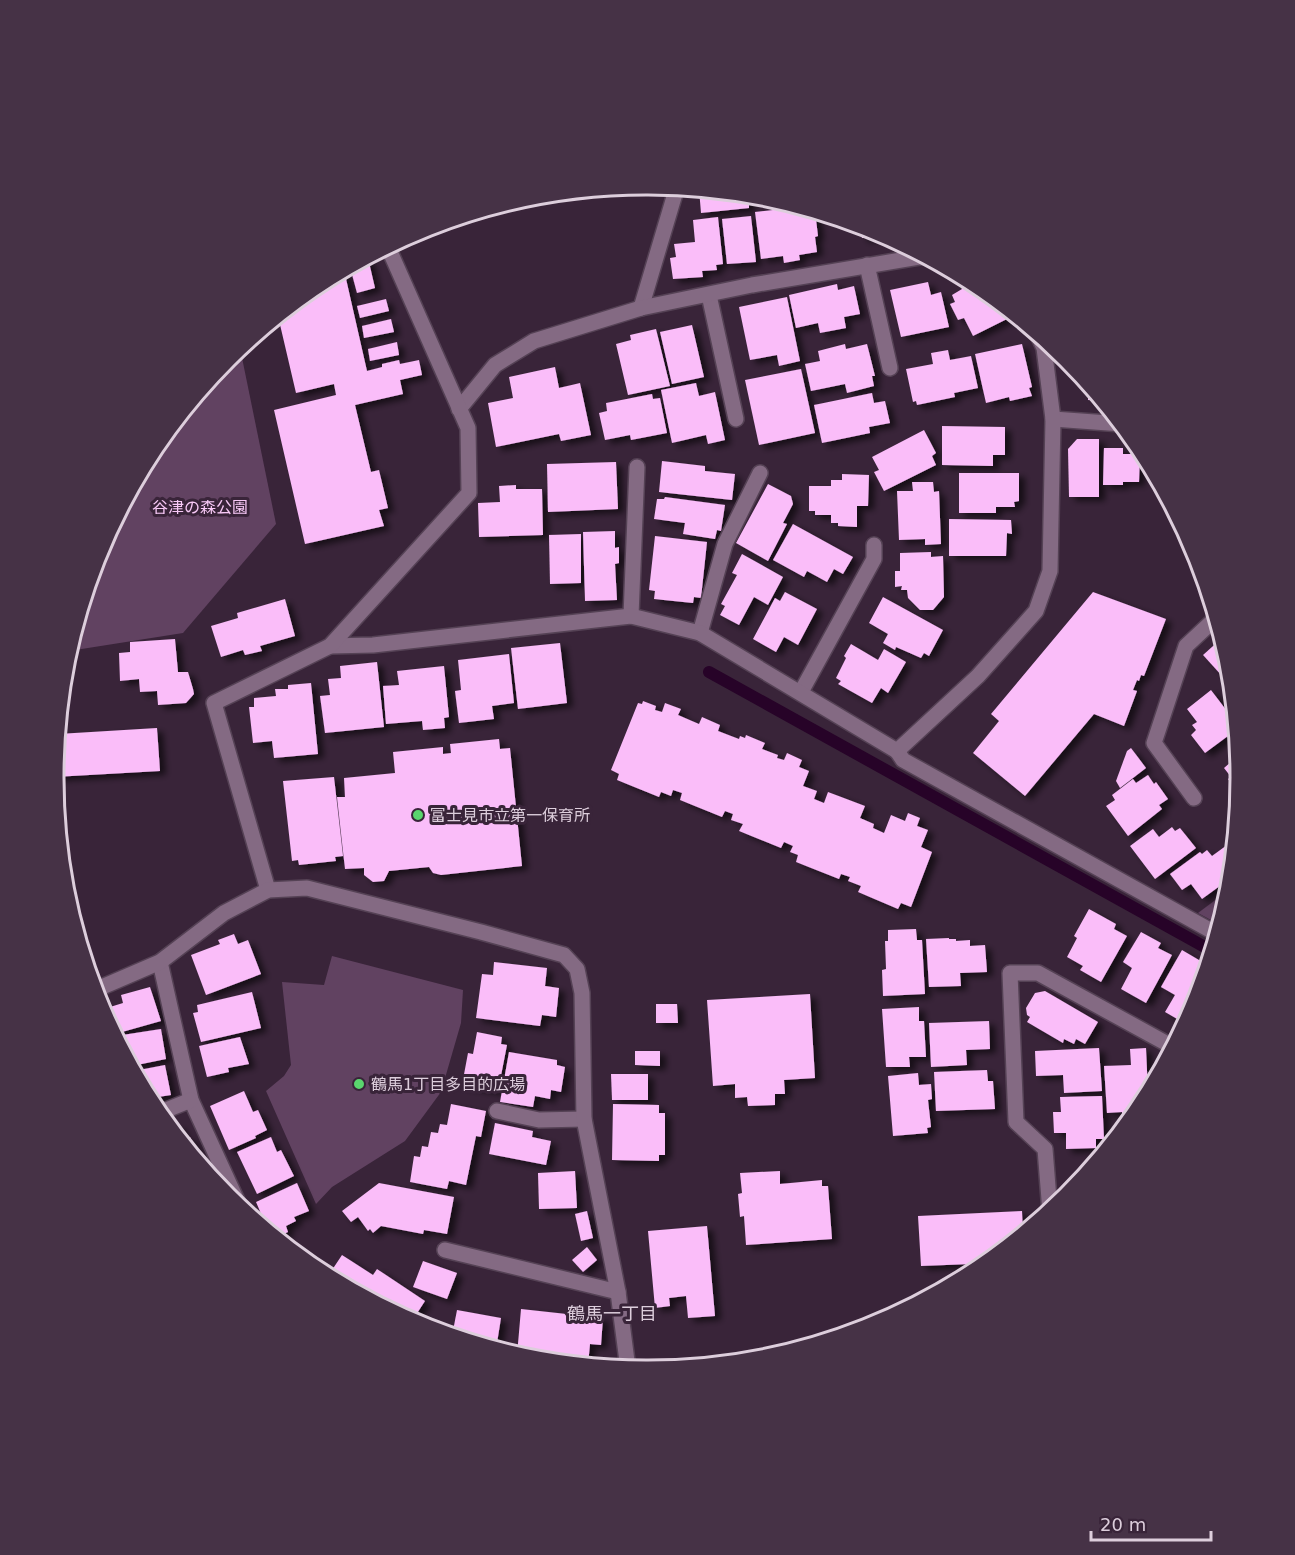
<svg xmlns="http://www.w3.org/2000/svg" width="1295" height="1555" viewBox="0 0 1295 1555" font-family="'DejaVu Sans','Noto Sans JP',sans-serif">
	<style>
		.green { fill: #614261 }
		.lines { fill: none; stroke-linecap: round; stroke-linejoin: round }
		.stream { stroke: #270328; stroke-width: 12 }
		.building { fill: #fabdf9; filter: url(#shadow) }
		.lane-casing { stroke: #554255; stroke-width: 18 }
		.street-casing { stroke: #554255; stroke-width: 18 }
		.lane { stroke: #846a83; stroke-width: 15 }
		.street { stroke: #846a83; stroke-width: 15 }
		.poi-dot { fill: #5ad56e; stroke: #392439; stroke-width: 2 }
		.labels { text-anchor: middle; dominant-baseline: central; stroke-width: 6; stroke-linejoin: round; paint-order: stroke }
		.park-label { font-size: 16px; fill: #f7c8f6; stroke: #392439 }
		.poi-label { font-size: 16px; fill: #ddcedc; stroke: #392439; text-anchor: start }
		.neighbourhood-label { font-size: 18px; fill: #ddcedc; stroke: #392439 }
		.rim { fill: none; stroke: #ddcedc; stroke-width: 3 }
	</style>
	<defs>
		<filter id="shadow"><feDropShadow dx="6" dy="4" stdDeviation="3" flood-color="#0009"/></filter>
	</defs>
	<rect width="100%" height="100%" fill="#392439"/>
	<g class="green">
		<polygon points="240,348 276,524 183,633 69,651 99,550 154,447 228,358"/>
		<polygon points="1230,889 1220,925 1198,913"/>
		<polygon points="332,956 463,990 461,1023 441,1092 405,1141 332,1187 316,1204 266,1091 284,1076 291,1065 282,982 324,985"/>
	</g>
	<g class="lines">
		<polyline class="stream" points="709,672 1212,951"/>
	</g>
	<g class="building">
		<polygon points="699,189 764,195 768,197 749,199 749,208 701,213"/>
		<polygon points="800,207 815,211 818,236 815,237 817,252 799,255 800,260 784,263 783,256 761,259 755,212"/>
		<polygon points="751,216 756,262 727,264 722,219"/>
		<polygon points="718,217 723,264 716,265 717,270 702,271 703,277 673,279 670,258 676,257 674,244 695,242 693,220"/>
		<polygon points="860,225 875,229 888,236 862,238"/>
		<polygon points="368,258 375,288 357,293 350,267"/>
		<polygon points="344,270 367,371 382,367 382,364 399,360 400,364 419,360 422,375 400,380 403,394 355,405 371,472 379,470 388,508 379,510 384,526 305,544 274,410 336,395 334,384 296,393 278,316 318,284"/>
		<polygon points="967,278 978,284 1007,309 1011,317 973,336 964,318 958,320 950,304 955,302 952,295 962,289 958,282"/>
		<polygon points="928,282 931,295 941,292 949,327 901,337 890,290"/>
		<polygon points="837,284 838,290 854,286 860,314 844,317 846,328 820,333 818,323 796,328 789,295"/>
		<polygon points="787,297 800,361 779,366 777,355 750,360 739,307"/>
		<polygon points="386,299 389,311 360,318 357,306"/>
		<polygon points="391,319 394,332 364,338 362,326"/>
		<polygon points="692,325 704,377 672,384 660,332"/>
		<polygon points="656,329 670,386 628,395 616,344 631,340 630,335"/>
		<polygon points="397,342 399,355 370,361 368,349"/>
		<polygon points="845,344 846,349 867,344 875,376 872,376 874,386 847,393 845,384 811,391 805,364 820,361 818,351"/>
		<polygon points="1022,344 1032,387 1029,388 1032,396 1010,401 1009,397 986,403 975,354"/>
		<polygon points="948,350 950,360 971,356 978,388 954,393 955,397 917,405 916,401 913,402 906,369 933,364 931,353"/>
		<polygon points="555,367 559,388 580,383 591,435 561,441 559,434 496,447 488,403 513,398 509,377"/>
		<polygon points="801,369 815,433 759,445 745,380"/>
		<polygon points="696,383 699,396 715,392 725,440 708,444 706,435 672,443 661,390"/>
		<polygon points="1089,385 1102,401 1088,400"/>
		<polygon points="872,393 874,403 885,401 890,423 869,427 870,433 822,443 814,405"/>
		<polygon points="652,394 653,399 660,398 667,433 631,440 630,435 605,440 599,413 607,411 606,403"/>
		<polygon points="942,426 1005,427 1005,455 993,455 993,466 942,465"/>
		<polygon points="924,430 936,453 932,456 936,465 884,491 874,472 879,470 872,457"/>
		<polygon points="1077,439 1099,439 1099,497 1069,497 1068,449"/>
		<polygon points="1104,448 1123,448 1123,454 1140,454 1139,482 1123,482 1123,485 1103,485"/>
		<polygon points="662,461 705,466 705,471 735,474 732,500 659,492"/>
		<polygon points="616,462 618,509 548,512 547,464"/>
		<polygon points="959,473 1019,473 1019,501 1014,502 1015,507 996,507 996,513 959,513"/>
		<polygon points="842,474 869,475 868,506 857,506 857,527 838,526 838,523 831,523 831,515 815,515 815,511 809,511 809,486 831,486 831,480 842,480"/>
		<polygon points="912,482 933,482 934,492 939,491 941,544 925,545 925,539 899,540 897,491 913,491"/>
		<polygon points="768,484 791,496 793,504 783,523 787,524 768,561 736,543"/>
		<polygon points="516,485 516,489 542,489 543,535 479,537 478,503 500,502 499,486"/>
		<polygon points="665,497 725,505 721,531 717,530 715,539 683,534 685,523 654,519 657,499 664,499"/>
		<polygon points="949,519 1011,520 1012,534 1007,533 1006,556 949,556"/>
		<polygon points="793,524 853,557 843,574 834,569 827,582 807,571 804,577 773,560"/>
		<polygon points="615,531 615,548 619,547 619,563 615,564 617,600 585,601 583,532"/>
		<polygon points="581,534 581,583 550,584 549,535"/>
		<polygon points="655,536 707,542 701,598 694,597 693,603 654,599 655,591 649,590"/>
		<polygon points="931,552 931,557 943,556 944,597 933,610 920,610 908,598 907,590 901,590 902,586 895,587 895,571 900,571 900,553"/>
		<polygon points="742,554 783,577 768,605 754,597 739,625 720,615 725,606 721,604 737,575 732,573"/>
		<polygon points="785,592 817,609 798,645 784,637 776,652 753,639 775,598 780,601"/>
		<polygon points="1093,592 1166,619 1144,676 1141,675 1139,681 1137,680 1133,690 1137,691 1124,726 1094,714 1025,796 973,753 999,721 991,714"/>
		<polygon points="883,597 943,630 929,656 924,653 921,658 896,647 895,650 883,643 888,634 869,623"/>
		<polygon points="285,599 295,636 260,646 262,651 245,655 243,650 221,657 211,626 238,618 237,613"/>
		<polygon points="1222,638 1230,668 1223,677 1203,655"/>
		<polygon points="175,639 178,672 188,672 193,689 194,694 186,703 158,705 157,691 140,692 139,679 120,681 119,653 130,652 130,642"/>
		<polygon points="560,643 567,703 518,709 511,648"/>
		<polygon points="851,644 878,660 884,649 906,662 888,693 881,688 872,703 838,684 841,681 836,678 846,658 844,656"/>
		<polygon points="509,654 514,703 492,706 494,719 459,723 455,691 461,690 458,660"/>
		<polygon points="377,662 384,727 325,733 320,696 330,695 328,679 341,678 340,666"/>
		<polygon points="444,666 449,717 444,718 445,728 423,730 422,721 386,724 383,686 399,685 397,671"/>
		<polygon points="311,683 318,754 274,758 272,741 253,743 249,707 254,707 254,698 276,696 275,689 288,689 288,685"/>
		<polygon points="1211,690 1236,723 1236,730 1205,753 1191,735 1196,730 1192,725 1197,722 1187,709"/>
		<polygon points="643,701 656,706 655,710 662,712 665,703 681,709 678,715 699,724 702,717 720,725 718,731 739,739 740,736 745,738 746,735 765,743 762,749 778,755 777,758 784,760 787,753 802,760 799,767 809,771 803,786 817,791 814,799 824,803 828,792 865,806 860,818 874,824 873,828 884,833 891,815 905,821 908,813 920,818 917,826 928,830 921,847 932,852 911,907 901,903 898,909 858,892 861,886 848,881 850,877 841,874 839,879 796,862 798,855 790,852 793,846 784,842 781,848 739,831 743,824 731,820 733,814 725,811 722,817 680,800 682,793 673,790 671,796 661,792 659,797 617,780 619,774 611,770 638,703 642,704"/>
		<polygon points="157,728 160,771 54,777 58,734"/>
		<polygon points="499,739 500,749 510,748 522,866 441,875 433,873 429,867 389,871 384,881 373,882 364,875 364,868 345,869 337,797 345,797 344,778 395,773 393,752 443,747 443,754 451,753 450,744"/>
		<polygon points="1131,748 1146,768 1120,788 1116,781 1127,751"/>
		<polygon points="1238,749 1241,777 1239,794 1228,779 1231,777 1224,768 1232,761 1228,756"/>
		<polygon points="1148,775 1154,784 1156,782 1168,799 1159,805 1162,809 1128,836 1106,806 1115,800 1112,795 1133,779 1136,783"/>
		<polygon points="334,777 343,856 335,857 336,861 299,865 298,860 292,861 283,781"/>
		<polygon points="1172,827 1175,831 1180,828 1196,848 1155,879 1130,846 1153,829 1159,837"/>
		<polygon points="1227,845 1233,854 1232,870 1225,876 1228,880 1202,899 1191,884 1182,890 1170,874 1200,852 1202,854 1207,850 1212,856"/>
		<polygon points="1089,909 1116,924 1114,929 1127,936 1101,982 1080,970 1083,966 1067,957 1077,938 1074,936"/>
		<polygon points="916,929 917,940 922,940 925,994 883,996 882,970 886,969 885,941 888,941 888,930"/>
		<polygon points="1141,932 1161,943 1158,948 1172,955 1146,1003 1121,989 1132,968 1123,962"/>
		<polygon points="234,934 238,944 248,940 261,974 206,995 191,955 220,944 218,940"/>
		<polygon points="949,938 949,939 956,939 956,941 970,940 970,946 985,945 987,972 960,973 961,986 929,987 926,939"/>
		<polygon points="1182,950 1204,963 1199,973 1205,976 1196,1005 1186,1024 1165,1012 1175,995 1161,987"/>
		<polygon points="494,962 547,968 545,986 559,988 556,1017 542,1015 540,1026 476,1018 482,974 493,975"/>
		<polygon points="150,987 161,1021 115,1034 109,1017 113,1016 110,1007 123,1003 121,995"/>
		<polygon points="1045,991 1098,1022 1085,1044 1076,1039 1074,1044 1064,1039 1063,1043 1027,1022 1030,1017 1027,1015 1026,1008 1035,993"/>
		<polygon points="252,992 261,1028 201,1042 193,1013 198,1012 197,1005"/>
		<polygon points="810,994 815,1078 784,1080 785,1094 775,1094 775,1105 748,1106 747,1097 735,1098 735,1084 713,1086 707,1000"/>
		<polygon points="656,1004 677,1004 678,1023 656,1023"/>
		<polygon points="919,1007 919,1021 924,1021 926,1057 909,1057 910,1067 886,1067 882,1009"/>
		<polygon points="989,1021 990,1049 966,1050 967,1065 931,1067 929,1023"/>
		<polygon points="161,1029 166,1059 132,1066 116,1036"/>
		<polygon points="477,1032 502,1037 501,1044 507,1045 498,1091 462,1085 468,1053 473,1054"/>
		<polygon points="240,1037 249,1064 228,1068 229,1072 207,1077 199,1046"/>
		<polygon points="1099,1048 1102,1091 1064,1093 1063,1075 1036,1076 1035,1051"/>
		<polygon points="1146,1048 1148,1093 1141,1108 1134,1116 1122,1116 1122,1112 1107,1113 1104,1066 1131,1065 1130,1049"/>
		<polygon points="635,1051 660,1051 660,1066 635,1065"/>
		<polygon points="509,1052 557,1060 557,1065 565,1067 561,1092 551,1090 550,1099 535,1096 533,1107 500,1102"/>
		<polygon points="165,1065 171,1095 158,1097 159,1100 151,1102 134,1071"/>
		<polygon points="987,1070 988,1081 993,1081 995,1109 936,1111 934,1072"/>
		<polygon points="918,1073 919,1085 931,1084 932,1099 928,1100 931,1127 927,1128 928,1133 893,1136 888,1076"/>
		<polygon points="611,1074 648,1074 648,1100 612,1100"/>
		<polygon points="244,1091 253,1112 258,1110 267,1130 255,1136 256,1138 229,1150 210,1106"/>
		<polygon points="1102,1096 1104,1139 1096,1139 1096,1148 1066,1149 1066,1133 1054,1133 1053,1112 1061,1112 1060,1097"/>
		<polygon points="451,1104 486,1111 481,1137 476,1136 466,1185 449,1181 447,1189 410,1182 414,1156 420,1157 422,1146 428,1147 431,1132 438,1133 440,1124 447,1125"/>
		<polygon points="613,1104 659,1105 659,1113 665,1113 665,1155 659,1155 659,1161 612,1160"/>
		<polygon points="495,1123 533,1131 532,1137 551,1141 546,1165 489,1154"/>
		<polygon points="179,1125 185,1139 190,1137 199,1157 196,1158 171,1128"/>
		<polygon points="271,1137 277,1152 281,1150 294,1176 257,1194 237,1152"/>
		<polygon points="575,1171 577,1208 539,1209 538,1173"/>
		<polygon points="780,1171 780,1184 822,1180 822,1186 828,1186 832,1239 746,1245 744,1216 740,1217 738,1194 742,1193 740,1173"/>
		<polygon points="1077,1180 1082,1180 1064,1200 1063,1184 1077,1183"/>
		<polygon points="297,1183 309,1211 294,1217 296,1221 286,1226 288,1232 277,1237 268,1230 256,1202"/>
		<polygon points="379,1183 454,1197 447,1234 424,1230 423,1234 381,1226 373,1233 370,1229 368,1231 358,1217 351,1222 342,1211"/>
		<polygon points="587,1211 593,1238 581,1241 575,1214"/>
		<polygon points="1022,1211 1023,1234 977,1271 972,1274 971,1264 921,1266 918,1216"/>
		<polygon points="707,1226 715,1316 688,1318 686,1296 669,1298 670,1306 655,1308 648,1231"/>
		<polygon points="587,1247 597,1260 583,1272 572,1260"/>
		<polygon points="342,1255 373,1275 377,1269 425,1301 412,1321 328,1276"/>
		<polygon points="423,1261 457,1273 447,1299 413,1287"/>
		<polygon points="521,1309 603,1318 601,1345 590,1344 588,1365 531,1360 517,1355"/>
		<polygon points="457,1310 501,1318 496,1349 452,1336"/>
	</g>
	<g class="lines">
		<g class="lane-casing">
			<g id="lane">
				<polyline points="867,265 890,368"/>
				<polyline points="709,295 736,419"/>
				<polyline points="631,616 637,467"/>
				<polyline points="700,633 725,544 760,473"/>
				<polyline points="801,692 874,559 874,545"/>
				<polyline points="897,751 903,760 1217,934"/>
				<polyline points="160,962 191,1100 240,1207"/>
				<polyline points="497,1111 539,1120 584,1119"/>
				<polyline points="159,1113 191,1100"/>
				<polyline points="445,1250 618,1292"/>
			</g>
		</g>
		<g class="street-casing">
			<g id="street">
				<polyline points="641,308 677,187"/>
				<polyline points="459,409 495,365 534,341 641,308 752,285 925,256"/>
				<polyline points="1053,419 1122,424"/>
				<polyline points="330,646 373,645 631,616 700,633 897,751 978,676 1036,611 1050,571 1053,419 1044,348 1037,333"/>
				<polyline points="1194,798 1154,743 1186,646 1216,618"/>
				<polyline points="268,890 214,703 330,646 469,493 468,428 388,247"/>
				<polyline points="95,990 160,962 224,913 268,890 307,888 481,932 564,955 577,969 582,993 584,1119 618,1292 628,1369"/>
				<polyline points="1050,1212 1045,1149 1016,1122 1010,973 1038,973 1173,1047"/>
			</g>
		</g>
		<use href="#lane" class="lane"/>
		<use href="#street" class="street"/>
	</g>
	<g class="poi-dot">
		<circle cx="418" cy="815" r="6"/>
		<circle cx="359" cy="1084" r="6"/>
	</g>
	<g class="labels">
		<g class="park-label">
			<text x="200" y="507">谷津の森公園</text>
		</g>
		<g class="poi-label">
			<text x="430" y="815">富士見市立第一保育所</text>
			<text x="371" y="1084">鶴馬1丁目多目的広場</text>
		</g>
		<g class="neighbourhood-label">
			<text x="612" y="1313">鶴馬一丁目</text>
		</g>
	</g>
	<path d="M0 0H1295V1555H0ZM646 195H648A582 582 0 0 1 1230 777V778A582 582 0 0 1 648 1360H646A582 582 0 0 1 64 778V777A582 582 0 0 1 646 195Z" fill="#463246" fill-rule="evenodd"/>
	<path class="rim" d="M646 195H648A582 582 0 0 1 1230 777V778A582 582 0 0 1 648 1360H646A582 582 0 0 1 64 778V777A582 582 0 0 1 646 195Z"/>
	<path d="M1091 1531v9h120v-9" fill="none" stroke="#ddcedc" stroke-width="3"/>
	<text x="1100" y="1531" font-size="18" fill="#ddcedc" stroke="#392439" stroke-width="4.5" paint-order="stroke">20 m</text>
</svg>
